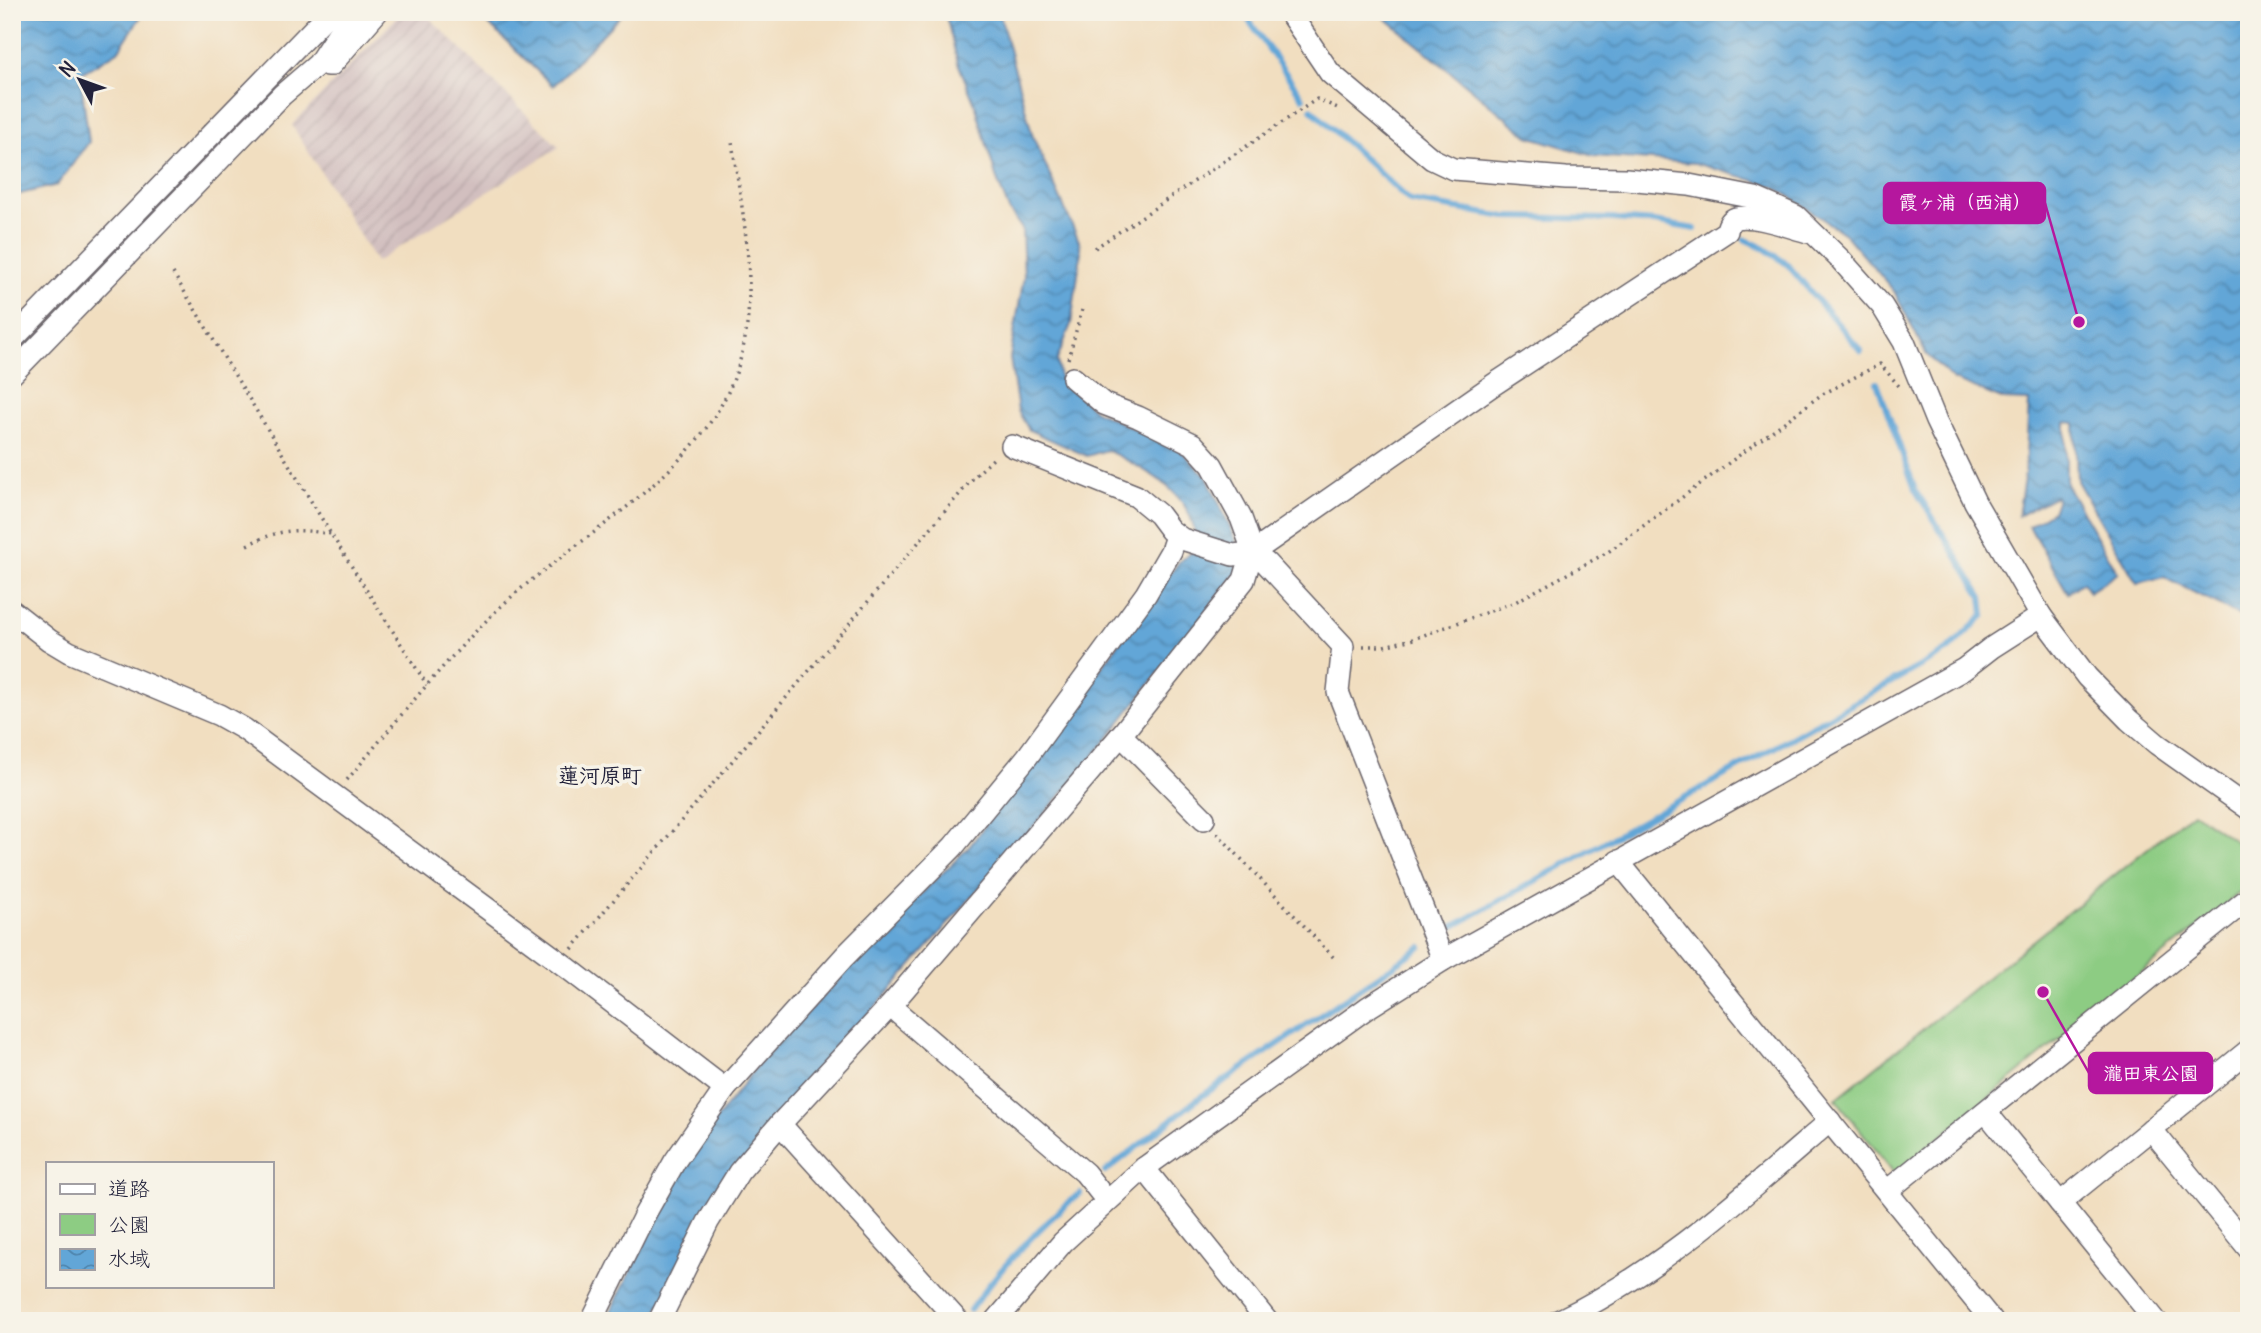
<svg xmlns="http://www.w3.org/2000/svg" width="2261" height="1333" viewBox="0 0 2261 1333" font-family="Delius,'Klee One',sans-serif">
	<style>
		.industrial { fill: url(#industrial-furrows) }
		.green { fill: #8dcc83; stroke: #58775f; stroke-width: 2 }
		.water { fill: url(#water-waves); stroke: #426489; stroke-width: 2 }
		.lines { fill: none; stroke-linecap: round; stroke-linejoin: round }
		.stream { stroke: #62a6d7; stroke-width: 6 }
		.minor-casing { stroke: #6a646a; stroke-width: 24 }
		.path { stroke: #6a646a; stroke-width: 3.5; stroke-dasharray: 2 5; stroke-linecap: butt }
		.minor { stroke: #fff; stroke-width: 21 }
		.labels { text-anchor: middle; dominant-baseline: central; stroke-width: 7; stroke-linejoin: round; paint-order: stroke }
		.quarter-label { font-size: 21px; font-weight: bold; fill: #22223b; stroke: #f7f3e8 }
		.leader { fill: none; stroke: #b5179e; stroke-width: 2.5 }
		.callout-dot { fill: #b5179e; stroke: #f7f3e8; stroke-width: 2.5 }
		.callout { fill: #b5179e; stroke: #b5179e; stroke-width: 2.5 }
		.callout-label { font-size: 19px; text-anchor: middle; font-weight: bold; fill: #fff }
	</style>
	<defs>
		<pattern id="industrial-furrows" width="10" height="10" patternUnits="userSpaceOnUse" patternTransform="scale(1.75)"><rect width="10" height="10" fill="#d2bfbf"/><path d="M-1 1l2-2M0 10L10 0M9 11l2-2" fill="none" stroke="#b4a4a5"/></pattern>
		<pattern id="water-waves" width="16" height="10" patternUnits="userSpaceOnUse" patternTransform="scale(1.75)"><rect width="16" height="10" fill="#62a6d7"/><path d="M0 5q4-4 8 0t8 0" fill="none" stroke="#5087b0"/></pattern>
	</defs>
	<rect width="100%" height="100%" fill="#f7f3e8"/>
	<filter id="ink" filterUnits="userSpaceOnUse"><feTurbulence type="fractalNoise" baseFrequency=".0143" numOctaves="2"/><feDisplacementMap in="SourceGraphic" scale="14" xChannelSelector="R" yChannelSelector="G"/><feConvolveMatrix kernelMatrix="1 2 1 2 8 2 1 2 1" color-interpolation-filters="sRGB"/></filter>
	<filter id="wash" filterUnits="userSpaceOnUse"><feTurbulence type="fractalNoise" baseFrequency=".00686" numOctaves="4" result="noise"/><feDisplacementMap in="SourceGraphic" scale="28" xChannelSelector="R" yChannelSelector="G"/><feGaussianBlur stdDeviation="1.57" result="paint"/><feColorMatrix in="noise" values="0 0 0 0 0 0 0 0 0 0 0 0 0 0 0 0 0 1.4 0 .05"/><feComposite in="paint" operator="in"/></filter>
	<g filter="url(#wash)">
		<rect width="100%" height="100%" fill="#f1dec0"/>
		<polygon class="industrial" points="402,12 424,12 559,147 376,262 292,125"/>
		<polygon class="green" points="2193,812 2249,851 2249,885 1895,1174 1836,1099"/>
		<g class="water">
			<polygon points="12,12 144,12 118,51 80,74 89,142 57,185 12,196"/>
			<polygon points="476,12 624,12 553,86"/>
			<path d="M945 12H999L1033 137 1079 241 1081 253 1071 324 1057 360 1060 379 1095 411 1180 450 1207 477 1239 547 1238 571 1085 767 885 996 763 1132 651 1321H606L673 1187 713 1124 759 1063 903 912 969 847 1179 562 1192 552C1193 545 1195 537 1194 530 1187 488 1141 468 1107 450L1087 456 1029 430 1018 411 1010 358 1024 276 1022 229 1009 210 996 177 976 107 958 63Z"/>
			<polygon points="1378,12 2249,12 2249,640 2244,618 2164,577 2137,583 2077,481 2075,423 2066,422 2066,484 2118,573 2089,592 2083,582 2068,593 2029,526 2053,511 2057,501 2055,496 2018,516 2025,472 2029,401 2004,400 1954,380 1926,354 1894,291 1846,235 1776,187 1695,163 1593,156 1528,136"/>
		</g>
		<g class="lines">
			<g class="stream">
				<polyline points="1243,12 1303,98"/>
				<polyline points="1311,109 1410,201 1506,217 1613,219 1654,222 1695,229"/>
				<polyline points="1744,239 1764,248 1787,264 1861,351"/>
				<polyline points="1449,929 1947,651 1984,615 1982,597 1915,489 1877,383"/>
				<polyline points="1105,1172 1199,1098 1421,947"/>
				<path d="M970 1310C998 1270 1042 1224 1080 1193"/>
			</g>
		</g>
	</g>
	<g filter="url(#ink)">
		<g class="lines">
			<g class="minor-casing">
				<g id="minor">
					<polyline points="1289,12 1330,73 1432,159 1453,169 1566,178 1626,179 1689,185 1755,198 1796,216 1841,260 1882,306 1904,342 1936,421 1975,502 2041,616 2056,636 2087,677 2129,720 2157,744 2249,809"/>
					<polyline points="327,65 331,65 377,12"/>
					<polyline points="12,340 330,12"/>
					<polyline points="12,374 282,95 318,64 352,12"/>
					<path d="M1012 446 1136 496 1158 514 1170 530 1182 539 1233 555 1252 553 1493 385 1727 231C1728 225 1730 220 1736 218 1755 214 1789 227 1808 232"/>
					<polyline points="1252,553 1266,563 1343,646 1338,692 1443,960"/>
					<polyline points="12,611 49,640 69,652 219,715 244,729 561,963 725,1089"/>
					<polyline points="1121,735 1204,819"/>
					<polyline points="1618,861 1992,1321"/>
					<polyline points="890,1006 1085,1173 1107,1201"/>
					<polyline points="1986,1112 2156,1321"/>
					<polyline points="780,1124 958,1321"/>
					<polyline points="2151,1129 2249,1249"/>
					<polyline points="1144,1168 1267,1321"/>
					<polyline points="1887,1191 2249,898"/>
					<polyline points="2060,1203 2249,1050"/>
					<polyline points="592,1321 645,1214 675,1161 725,1089 844,957 953,847 1027,757 1146,594 1171,551 1176,536"/>
					<polyline points="659,1321 708,1222 739,1172 780,1124 890,1006 1121,735 1244,580 1252,553 1249,540 1241,518 1212,465 1193,444 1138,417 1104,404 1073,378"/>
					<polyline points="996,1321 1063,1242 1144,1168 1367,1008 1443,960 1964,669 1991,648 2041,616"/>
					<path d="M1558 1321C1661 1272 1745 1194 1830 1121"/>
				</g>
			</g>
			<g class="path">
				<polyline points="1095,248 1317,99 1340,109"/>
				<polyline points="173,273 331,534 427,685"/>
				<polyline points="1068,359 1082,310"/>
				<path d="M247 545C281 529 294 528 331 534"/>
				<polyline points="1363,646 1384,646 1413,639 1515,602 1608,552 1821,395 1880,364 1899,386"/>
				<path d="M347 780C395 723 441 665 494 613 571 538 698 479 736 373 762 299 743 218 732 142"/>
				<polyline points="1217,833 1336,960"/>
				<polyline points="572,949 975,476 996,456"/>
			</g>
			<use href="#minor" class="minor"/>
		</g>
	</g>
	<g class="labels">
		<g class="quarter-label">
			<text x="600" y="775">蓮河原町</text>
		</g>
	</g>
	<path class="leader" d="M2079 322L2045 203M2043 992L2089 1073"/>
	<g class="callout-dot">
		<circle cx="2079" cy="322" r="7"/>
		<circle cx="2043" cy="992" r="7"/>
	</g>
	<g class="callout">
		<rect x="1884" y="183" width="161" height="40" rx="7"/>
		<rect x="2089" y="1053" width="123" height="40" rx="7"/>
	</g>
	<g class="callout-label">
		<text x="1965" y="209">霞ヶ浦（西浦）</text>
		<text x="2151" y="1080">瀧田東公園</text>
	</g>
	<rect width="2261" height="1333" fill="none" stroke="#f7f3e8" stroke-width="42"/>
	<rect x="46" y="1162" width="228" height="126" fill="#f7f3e8" stroke="#a29fa3" stroke-width="2"/>
	<rect x="60" y="1184" width="35" height="10" fill="#ffffff" stroke="#a29fa3" stroke-width="2"/>
	<text x="108" y="1196" font-size="21" fill="#22223b">道路</text>
	<rect x="60" y="1214" width="35" height="21" fill="#8dcc83" stroke="#a29fa3" stroke-width="2"/>
	<text x="108" y="1232" font-size="21" fill="#22223b">公園</text>
	<rect x="60" y="1249" width="35" height="21" fill="url(#water-waves)" stroke="#a29fa3" stroke-width="2"/>
	<text x="108" y="1266" font-size="21" fill="#22223b">水域</text>
	<g transform="translate(80 80) rotate(311)" stroke="#f7f3e8" stroke-width="5" paint-order="stroke">
	<path d="M0-5L12 26L0 18L-12 26Z" fill="#22223b"/>
	<text y="-10" font-size="19" font-weight="bold" text-anchor="middle" fill="#22223b">N</text>
	</g>
</svg>
